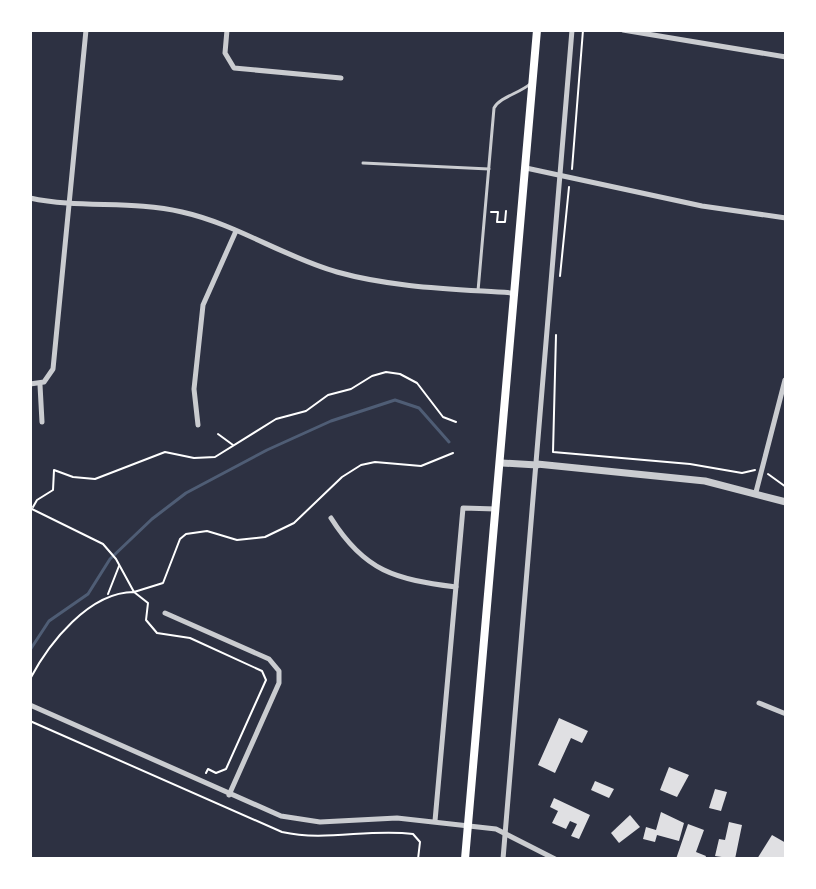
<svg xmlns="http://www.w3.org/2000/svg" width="816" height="889" viewBox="0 0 816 889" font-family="Figtree,sans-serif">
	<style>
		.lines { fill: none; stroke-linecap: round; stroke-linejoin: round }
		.stream { stroke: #4f5d75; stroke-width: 3 }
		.building { fill: #e0e0e3 }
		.path { stroke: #fff; stroke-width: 2 }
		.service { stroke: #caccd0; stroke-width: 3 }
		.minor { stroke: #caccd0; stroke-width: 5 }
		.tertiary { stroke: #caccd0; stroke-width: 7 }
		.primary { stroke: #fff; stroke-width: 8 }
	</style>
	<rect width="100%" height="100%" fill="#2d3142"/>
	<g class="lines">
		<polyline class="stream" points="30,650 49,621 88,594 110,559 152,519 186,493 267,450 331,421 395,400 419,408 449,442"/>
	</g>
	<g class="building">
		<polygon points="559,718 588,731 582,743 571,738 555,773 538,765"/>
		<polygon points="669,767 689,775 677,797 660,790"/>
		<polygon points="595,781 614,789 609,798 591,790"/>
		<polygon points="715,789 727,792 721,811 709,808"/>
		<polygon points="554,798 590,815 579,839 571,836 577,824 570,821 566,829 552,823 558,811 550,807"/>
		<polygon points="661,812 684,823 679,841 657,835 655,842 643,839 646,827 656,830"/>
		<polygon points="630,815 640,827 619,843 611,833"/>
		<polygon points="729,822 742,825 735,859 715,856 719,839 725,840"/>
		<polygon points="688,824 704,830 696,852 706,856 705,859 676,859"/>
		<polygon points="772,835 786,843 786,859 757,859"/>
	</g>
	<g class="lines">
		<g class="path">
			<polyline points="572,169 583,30"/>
			<polyline points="491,212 498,212 497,222 505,222 506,211"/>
			<polyline points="560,276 569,187"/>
			<polyline points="556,335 553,452 690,464 742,473 755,470"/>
			<polyline points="218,434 233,445"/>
			<polyline points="768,474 786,487"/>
			<polyline points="33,507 37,500 53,490 54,470 73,477 95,479 165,452 194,458 215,457 276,419 306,411 328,395 351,389 372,376 386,372 400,374 417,383 443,417 456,422"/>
			<polyline points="30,508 103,544 116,559 134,592 163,583 180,539 186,534 207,531 237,540 265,537 294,523 342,477 361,465 375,462 421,466 453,453"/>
			<polyline points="108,594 119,566"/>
			<path d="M30 679C49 643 89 592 134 592L148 603 146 620 157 633 190 638 262 671 266 680 226 769 216 773 208 769 206 773"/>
			<path d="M30 721 282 832C326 842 369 828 413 834L420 842 418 859"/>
		</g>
		<g class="service">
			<polyline points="363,163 489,169"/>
			<path d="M478 291 494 108C500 97 520 93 530 84"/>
		</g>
		<g class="minor">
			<polyline points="227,30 225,53 234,68 341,78"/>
			<polyline points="623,30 786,57"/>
			<polyline points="526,168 702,206 786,218"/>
			<path d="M30 198C80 209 132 200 182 212 236 224 284 257 337 272 394 288 455 289 513 293"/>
			<polyline points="30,384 44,382 53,369 86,30"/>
			<polyline points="40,385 42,422"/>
			<polyline points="198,425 194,389 203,305 236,231"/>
			<polyline points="756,492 785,380"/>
			<path d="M331 518C365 572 395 579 456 587"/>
			<polyline points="165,613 269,659 279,671 279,683 229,795"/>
			<polyline points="759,703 786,714"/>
			<polyline points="30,705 281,816 320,822 397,818 496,829 555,859"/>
			<polyline points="435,821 463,508 496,509"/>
			<polyline points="503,859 572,30"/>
		</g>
		<g class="tertiary">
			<polyline points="502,463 537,465"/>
			<polyline points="537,464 705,481 786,502"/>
		</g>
		<polyline class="primary" points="465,859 537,30"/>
	</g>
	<rect width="816" height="889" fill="none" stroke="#ffffff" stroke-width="64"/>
</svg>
